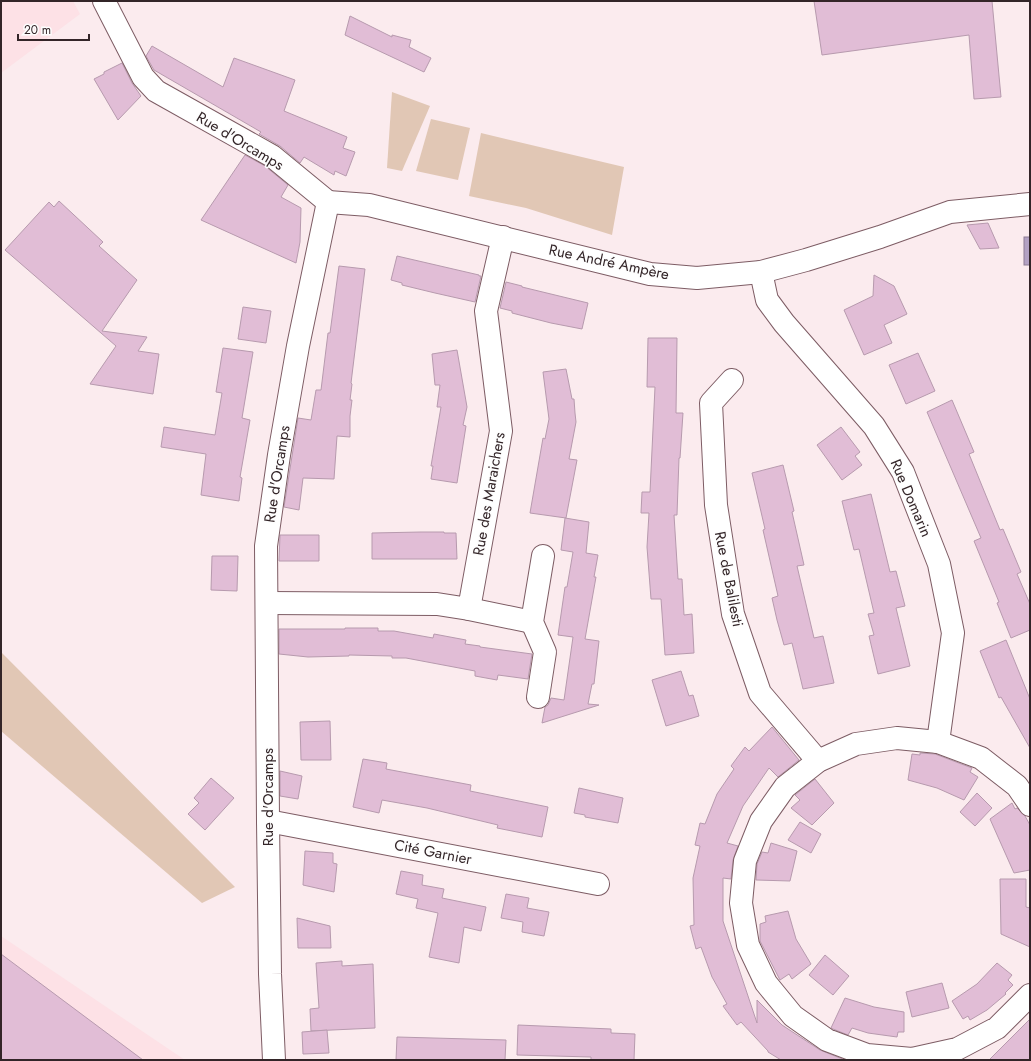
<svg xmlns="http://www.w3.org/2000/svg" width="1031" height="1061" viewBox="0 0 1031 1061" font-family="Jost,sans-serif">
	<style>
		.built { fill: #fde1e6 }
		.green { fill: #e1c7b5 }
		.water { fill: #b3a1c3; stroke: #8d7c94 }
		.building { fill: #e1bdd6; stroke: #b79aae }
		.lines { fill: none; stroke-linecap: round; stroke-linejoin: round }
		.street-casing { stroke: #7d5c64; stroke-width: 24 }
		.street { stroke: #fff; stroke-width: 22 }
		.labels { text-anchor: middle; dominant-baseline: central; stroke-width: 3; stroke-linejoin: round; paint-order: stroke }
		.street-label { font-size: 15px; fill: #332528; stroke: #fdfdfd }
	</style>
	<rect width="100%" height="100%" fill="#fbebee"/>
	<g class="built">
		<polygon points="1,1 73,1 80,14 1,73"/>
		<polygon points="1,936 185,1060 1,1060"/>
	</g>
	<g class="green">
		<polygon points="392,92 430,106 402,171 387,168"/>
		<polygon points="431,119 470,128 458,180 416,171"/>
		<polygon points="481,133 624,167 612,235 526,208 469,196"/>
		<polygon points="1,652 235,887 202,903 1,731"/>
	</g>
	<rect class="water" x="1024" y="237" width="6" height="28"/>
	<g class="building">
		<polygon points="814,1 992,1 1001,97 974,99 969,35 822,55"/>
		<polygon points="350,16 392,37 392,35 411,40 409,47 431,58 424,72 345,35"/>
		<polygon points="152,46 223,87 234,58 295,80 284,111 347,137 343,148 355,152 346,176 335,171 334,175 304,157 300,163 280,146 259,134 261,132 154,70 146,56"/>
		<polygon points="122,63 132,83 141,96 118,120 94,79 104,74 104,72"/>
		<polygon points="245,155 265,166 288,185 281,197 301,208 300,242 296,263 201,220"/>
		<polygon points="59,201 103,242 99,246 137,280 102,331 147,337 138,351 159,354 153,394 90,384 116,346 5,250 49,202 54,207"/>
		<polygon points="988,223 999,248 980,249 967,225"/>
		<polygon points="397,256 479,275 479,276 481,276 475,302 435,293 402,285 402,283 391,280"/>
		<polygon points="339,266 365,269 351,383 352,384 350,400 352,400 350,416 350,437 337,436 334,479 303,478 299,510 284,507 298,418 311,420 316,390 321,390 328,333 330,333"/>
		<polygon points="874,275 894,286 907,314 884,325 892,343 864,355 844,310 873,296"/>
		<polygon points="506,282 522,286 522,287 588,303 582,329 551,323 512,313 512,311 500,308"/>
		<polygon points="243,307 271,311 266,343 238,339"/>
		<polygon points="648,338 677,338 676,413 683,413 680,458 679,458 677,515 674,515 678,579 682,579 684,615 692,614 694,653 665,655 661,599 651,599 647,547 649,513 641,513 642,492 650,492 655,387 647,387"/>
		<polygon points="223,348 253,352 242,418 250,420 240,477 242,478 239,501 201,495 206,454 161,447 164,427 215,435 222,393 216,392"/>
		<polygon points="457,350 467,407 463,425 466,426 457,483 431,479 433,466 431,466 441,407 437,407 440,385 435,385 432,354"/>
		<polygon points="918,353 935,391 906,404 889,365"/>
		<polygon points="566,369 572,399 574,399 575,413 576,422 569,459 577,460 566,518 530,513 543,438 545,439 549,419 543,372"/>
		<polygon points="952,400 974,452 969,454 1000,530 1003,529 1021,572 1017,574 1030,604 1030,630 1011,638 997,603 999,602 974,541 981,538 927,412"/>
		<polygon points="841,427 860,452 855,456 862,465 842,480 817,445"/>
		<polygon points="783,465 794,511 792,512 804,565 797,566 814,638 823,636 834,683 803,689 792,643 784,645 777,620 772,598 778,596 763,530 765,529 752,473"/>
		<polygon points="871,494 890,572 896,571 905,606 896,608 910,666 878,674 869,636 874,635 868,614 874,613 859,549 854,550 842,501"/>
		<polygon points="565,518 589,522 586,553 598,555 594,577 596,577 585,639 599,641 594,684 592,684 588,704 599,705 542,723 545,707 548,705 551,698 564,700 573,637 558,635 565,587 567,587 573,552 561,550"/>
		<polygon points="421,532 444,532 444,533 456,533 457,559 372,559 372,533"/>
		<polygon points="280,535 319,535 319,561 279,561"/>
		<polygon points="212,556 238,556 237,591 211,590"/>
		<polygon points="345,628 378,628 378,631 394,631 433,638 434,634 466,640 465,644 480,646 480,647 532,654 528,679 498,675 497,680 475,676 475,671 406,658 392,658 392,656 349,655 349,656 308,657 279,654 279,629 345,629"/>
		<polygon points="1006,640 1030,699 1030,748 1001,697 999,698 980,651"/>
		<polygon points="681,671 689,696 693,695 699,716 666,726 652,680"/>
		<polygon points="330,721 331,760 301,760 300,722"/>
		<polygon points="772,727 799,760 778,777 769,768 743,806 727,843 738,846 733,860 731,879 723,878 723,921 757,1023 757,1000 782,1025 820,1050 845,1060 781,1060 768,1052 768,1051 741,1022 737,1025 723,1006 727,1004 712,977 701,947 696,949 690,926 694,925 693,878 700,846 695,845 700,823 705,824 717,794 734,769 731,766 745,747 749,751"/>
		<polygon points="920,753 935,754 972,768 970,772 978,777 964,800 937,788 908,780 912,754 920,755"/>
		<polygon points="363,759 387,763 386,769 471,785 470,791 548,807 542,837 497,828 498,825 427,808 382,800 379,813 353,807"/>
		<polygon points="280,771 302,776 298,799 280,796"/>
		<polygon points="211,778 234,798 205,830 188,814 199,803 194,798"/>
		<polygon points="815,779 834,803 812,825 791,808 800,800 795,795"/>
		<polygon points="579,788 623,798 618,823 585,817 585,815 574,813"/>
		<polygon points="977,793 992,808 975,826 960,812"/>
		<polygon points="1012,803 1015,809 1017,808 1025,816 1030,825 1030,870 1014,873 990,819"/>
		<polygon points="800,822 821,834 811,853 788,840"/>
		<polygon points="771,843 797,851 790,881 756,880 757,864 762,852 768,853"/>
		<polygon points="305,851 333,853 333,863 337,864 334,892 303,885"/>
		<polygon points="401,871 423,875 422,885 444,889 442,898 486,907 481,931 464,927 459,963 429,957 438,913 416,908 418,899 396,894"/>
		<polygon points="1000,879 1026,879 1026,907 1030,908 1030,947 1001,934"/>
		<polygon points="506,894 529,898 527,908 549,912 544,936 522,932 523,922 501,918"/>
		<polygon points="788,911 796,939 811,964 792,979 789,974 780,980 760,941 760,924 766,922 765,916"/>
		<polygon points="297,918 330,926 331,948 298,948"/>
		<polygon points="1,954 143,1060 1,1060"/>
		<polygon points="825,955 849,976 833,995 809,975"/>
		<polygon points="342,961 342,966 373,964 375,1028 311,1031 310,1009 319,1008 316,963"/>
		<polygon points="997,963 1012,975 1008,980 1013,985 1005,993 1006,994 987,1010 970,1020 968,1016 963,1019 952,1001 977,984"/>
		<polygon points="942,983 949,1008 912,1017 906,992"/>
		<polygon points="845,998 874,1007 904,1012 904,1032 898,1032 897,1037 868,1033 852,1028 848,1035 833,1029 831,1028"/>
		<polygon points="1030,1019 1030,1060 989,1060"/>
		<polygon points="518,1025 611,1029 611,1033 635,1034 634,1060 591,1060 591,1057 517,1055"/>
		<polygon points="327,1030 329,1053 303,1054 302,1032"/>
		<polygon points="397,1037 506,1040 505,1060 396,1060"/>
	</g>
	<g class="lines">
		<g class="street-casing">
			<g id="street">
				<polyline points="104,1 143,77 156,91 272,156 328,202"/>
				<polyline points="328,202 369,205 650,274 697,278 761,272 806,260 880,237 950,212 1030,204"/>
				<polyline points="761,272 767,300 784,323 874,426 903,472 939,564 953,633 938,742"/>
				<polyline points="732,380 711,403 716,505 733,614 760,693 818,761"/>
				<polyline points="267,603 437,604 469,609 501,431 486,311 503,237"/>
				<polyline points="469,609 532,622"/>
				<polyline points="538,697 545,652 532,622 543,556"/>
				<polyline points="1030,805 1017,786 981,758 938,742 897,738 856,744 818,761 785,787 761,821 745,861 741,903 748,945 766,983 793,1016 827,1040 867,1055 912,1059 957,1049 997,1028 1030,995"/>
				<polyline points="268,821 598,884"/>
				<polyline points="274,1060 270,974 268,821 266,546 279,455 298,346 328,202"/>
			</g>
		</g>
		<use href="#street" class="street"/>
	</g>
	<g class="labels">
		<g class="street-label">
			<text transform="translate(240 141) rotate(31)">Rue d'Orcamps</text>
			<text transform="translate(609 262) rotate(12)">Rue André Ampère</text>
			<text transform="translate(277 474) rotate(-81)">Rue d'Orcamps</text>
			<text transform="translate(489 494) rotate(-80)">Rue des Maraichers</text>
			<text transform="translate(911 498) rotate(67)">Rue Domarin</text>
			<text transform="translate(729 579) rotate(79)">Rue de Balilesti</text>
			<text transform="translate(268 797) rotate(-90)">Rue d'Orcamps</text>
			<text transform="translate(433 852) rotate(11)">Cité Garnier</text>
		</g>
	</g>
	<rect width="1031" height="1061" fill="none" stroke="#332528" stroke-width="4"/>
	<path d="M18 34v6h71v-6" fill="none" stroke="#332528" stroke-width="2"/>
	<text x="24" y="34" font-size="12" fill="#332528" stroke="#fdfdfd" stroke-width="3" paint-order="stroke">20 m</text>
</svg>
